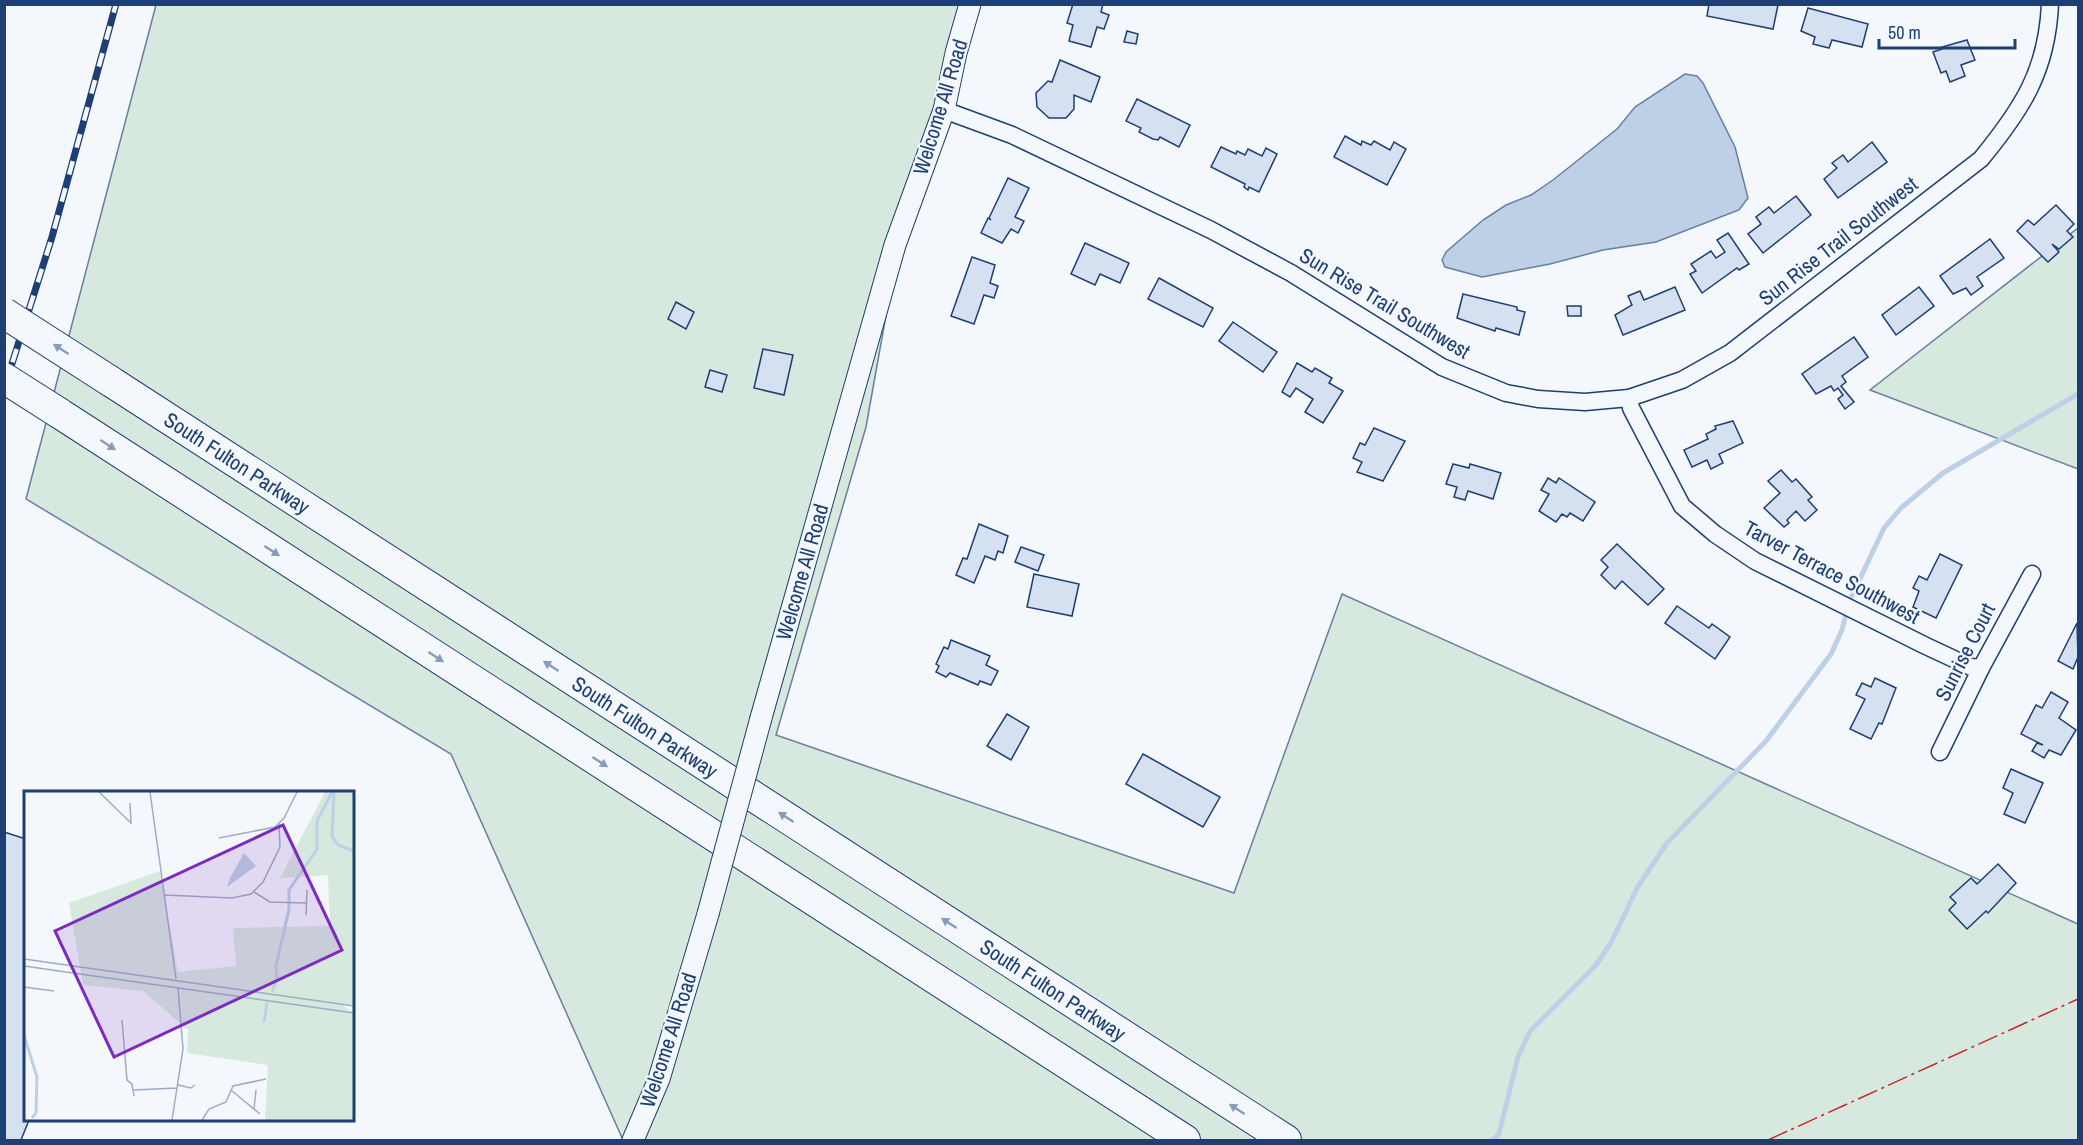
<svg xmlns="http://www.w3.org/2000/svg" width="2083" height="1145" viewBox="0 0 2083 1145" font-family="'Archivo Narrow',sans-serif">
	<style>
		.green { fill: #d7e8df; stroke: #687fa3; stroke-width: 1.5 }
		.water { fill: #bed0e5; stroke: #687fa3; stroke-width: 1.5 }
		.lines { fill: none; stroke-linecap: round; stroke-linejoin: round }
		.stream { stroke: #bed0e5; stroke-width: 5 }
		.building { fill: #d5e0f0; stroke: #1d3f73; stroke-width: 1.5 }
		.minor-casing { stroke: #1d3f73; stroke-width: 19 }
		.tertiary-casing { stroke: #1d3f73; stroke-width: 23 }
		.motorway-casing { stroke: #1d3f73; stroke-width: 32 }
		.minor { stroke: #f4f7fb; stroke-width: 16 }
		.tertiary { stroke: #f4f7fb; stroke-width: 21 }
		.motorway { stroke: #f4f7fb; stroke-width: 30 }
		.rail-casing { stroke: #1d3f73; stroke-width: 7 }
		.rail { stroke: #f4f7fb; stroke-width: 4.5; stroke-dasharray: 14; stroke-linecap: butt }
		.tertiary-bridge-casing { stroke: #1d3f73; stroke-width: 23; stroke-linecap: butt }
		.motorway-bridge-casing { stroke: #1d3f73; stroke-width: 32; stroke-linecap: butt }
		.tertiary-bridge { stroke: #f4f7fb; stroke-width: 21 }
		.motorway-bridge { stroke: #f4f7fb; stroke-width: 30 }
		.power { stroke: #c62828; stroke-width: 1.5; stroke-dasharray: 21 4.5 3 4.5; stroke-linecap: butt }
		.oneway { fill: #889bb7 }
		.labels { text-anchor: middle; dominant-baseline: central; stroke-width: 4.5; stroke-linejoin: round; paint-order: stroke }
		.street-label { font-size: 21px; fill: #1d3f73; stroke: #f4f7fb }
		.inset-river { fill: none; stroke: #bed0e5; stroke-width: 3 }
		.inset-road { fill: none; stroke: #9eadc5; stroke-width: 1.5 }
		.view { fill: #7b2cbf; fill-opacity: 0.15; stroke: #7b2cbf; stroke-width: 3 }
		.inset-edge { fill: none; stroke: #1d3f73; stroke-width: 3 }
	</style>
	<rect width="100%" height="100%" fill="#f4f7fb"/>
	<g class="green">
		<polygon points="156,5 968,5 890,293 866,427 776,735 1234,893 1342,594 2078,924 2078,1140 623,1140 451,754 26,499"/>
		<polygon points="2078,228 2078,469 1870,390"/>
	</g>
	<polygon class="water" points="1685,74 1697,76 1703,83 1735,147 1748,198 1739,210 1656,242 1603,250 1550,264 1482,277 1445,267 1442,260 1446,252 1483,220 1506,205 1531,195 1553,180 1617,129 1635,107"/>
	<g class="lines">
		<polyline class="stream" points="1493,1140 1499,1134 1518,1057 1530,1031 1596,965 1612,941 1637,888 1667,843 1766,741 1831,654 1842,630 1849,602 1884,528 1901,508 1943,473 2078,394"/>
	</g>
	<g class="building">
		<polygon points="1073,4 1103,4 1101,12 1109,15 1104,29 1097,27 1091,47 1069,41 1073,25 1067,23"/>
		<polygon points="1709,4 1777,4 1778,5 1773,29 1707,16"/>
		<polygon points="1808,8 1868,24 1862,47 1832,40 1829,48 1813,44 1815,37 1801,31"/>
		<polygon points="1127,31 1138,34 1136,44 1124,42"/>
		<polygon points="1967,40 1975,60 1961,65 1965,76 1950,82 1946,71 1941,73 1933,52 1942,49 1942,47"/>
		<polygon points="1060,60 1100,77 1091,102 1074,95 1074,109 1066,118 1049,118 1037,107 1036,93 1048,81 1052,82"/>
		<polygon points="1137,99 1190,125 1179,147 1160,137 1158,140 1153,139 1139,132 1141,128 1126,121"/>
		<polygon points="1345,136 1361,145 1362,141 1371,145 1374,141 1390,150 1394,142 1406,149 1387,185 1334,157"/>
		<polygon points="1872,142 1887,162 1838,198 1824,179 1837,168 1832,163 1843,155 1848,162"/>
		<polygon points="1221,147 1236,154 1237,151 1245,155 1248,149 1262,156 1266,148 1277,154 1259,192 1249,187 1248,190 1244,187 1245,184 1211,167"/>
		<polygon points="1008,178 1029,188 1015,217 1024,221 1018,233 1011,229 1002,243 981,233 988,218 991,220 989,218"/>
		<polygon points="1796,196 1811,215 1763,253 1748,234 1761,224 1756,217 1769,207 1774,213"/>
		<polygon points="2056,205 2074,224 2067,231 2073,237 2059,249 2052,244 2059,252 2048,262 2017,231 2028,220 2034,225"/>
		<polygon points="1728,233 1749,264 1739,270 1737,268 1702,293 1690,274 1696,271 1691,264 1711,251 1716,258 1725,252 1717,240"/>
		<polygon points="1990,239 2004,258 1977,277 1983,286 1971,295 1966,288 1953,294 1940,276"/>
		<polygon points="1085,243 1129,263 1120,283 1100,274 1095,285 1071,274"/>
		<polygon points="972,257 995,265 990,283 998,286 994,298 984,295 974,324 951,316"/>
		<polygon points="1159,278 1213,308 1203,327 1148,299"/>
		<polygon points="1675,287 1685,310 1623,335 1615,315 1632,305 1628,296 1640,291 1644,300"/>
		<polygon points="1919,287 1934,306 1896,335 1882,315"/>
		<polygon points="1463,294 1517,307 1517,310 1525,312 1519,335 1496,328 1495,331 1457,318"/>
		<polygon points="676,302 694,312 686,329 668,319"/>
		<polygon points="1567,306 1581,306 1581,316 1568,316"/>
		<polygon points="1233,322 1277,352 1263,372 1219,341"/>
		<polygon points="1854,337 1868,357 1842,376 1846,382 1841,386 1854,402 1845,409 1838,399 1843,395 1838,388 1834,391 1831,386 1816,394 1802,374"/>
		<polygon points="763,349 793,355 784,395 754,388"/>
		<polygon points="1297,363 1312,372 1315,368 1332,378 1329,383 1343,391 1323,423 1305,412 1313,399 1296,388 1290,397 1282,392"/>
		<polygon points="710,370 727,375 722,392 705,387"/>
		<polygon points="1733,421 1743,443 1719,454 1723,463 1711,469 1707,460 1692,467 1684,450 1708,439 1706,434 1716,429 1715,426"/>
		<polygon points="1374,428 1405,441 1383,481 1357,472 1362,462 1353,458 1360,443 1365,445"/>
		<polygon points="1453,464 1469,468 1470,464 1501,473 1493,499 1468,491 1465,500 1454,497 1457,487 1446,484"/>
		<polygon points="1781,470 1792,482 1796,479 1812,497 1808,500 1817,510 1805,521 1796,511 1787,520 1789,523 1784,527 1764,508 1780,493 1768,481"/>
		<polygon points="1548,478 1556,483 1559,478 1595,502 1583,521 1570,513 1567,517 1562,514 1556,522 1539,511 1549,494 1541,490"/>
		<polygon points="979,524 1008,536 1003,553 998,551 995,560 985,556 974,583 956,575 963,558 967,559"/>
		<polygon points="1617,544 1664,589 1648,605 1622,581 1615,589 1601,575 1608,567 1601,560"/>
		<polygon points="1021,547 1044,555 1038,571 1015,562"/>
		<polygon points="1940,554 1962,565 1936,618 1913,607 1919,591 1913,588 1919,576 1927,580"/>
		<polygon points="1034,574 1079,584 1072,616 1027,607"/>
		<polygon points="1677,606 1709,628 1712,624 1730,637 1715,659 1665,623"/>
		<polygon points="2077,623 2078,657 2073,669 2058,661"/>
		<polygon points="951,640 990,656 986,665 998,671 991,685 980,681 978,685 950,673 946,677 936,672 939,666 936,664 944,647 948,649"/>
		<polygon points="1875,678 1896,688 1882,724 1879,723 1871,739 1850,729 1865,699 1856,695 1862,683 1871,687"/>
		<polygon points="2051,692 2068,702 2059,718 2076,730 2061,755 2049,750 2044,758 2032,751 2037,743 2043,745 2021,734 2036,705 2042,708"/>
		<polygon points="1007,714 1029,727 1011,760 987,746"/>
		<polygon points="1143,754 1220,797 1203,827 1126,784"/>
		<polygon points="2011,769 2043,783 2025,823 2004,814 2013,793 2003,788"/>
		<polygon points="4,832 26,839 26,1120 29,1120 21,1140 4,1140"/>
		<polygon points="1998,864 2016,883 1988,913 1986,911 1967,929 1949,910 1956,903 1950,897 1971,878 1977,884"/>
	</g>
	<g class="lines">
		<g class="minor-casing">
			<g id="minor">
				<path d="M944 110 1012 135 1211 230 1291 273 1442 367 1506 393 1538 399 1585 402 1629 398 1682 380 1730 353 1981 159C2022 109 2047 71 2050 4"/>
				<polyline points="1629,398 1631,408 1682,506 1715,534 1755,561 1926,646 1971,667 1981,668"/>
				<polyline points="1940,752 1981,668 2032,574"/>
			</g>
		</g>
		<g class="tertiary-casing">
			<g id="tertiary">
				<polyline points="761,718 895,245 944,110 956,53 970,4"/>
				<polyline points="633,1140 659,1079 708,914"/>
			</g>
		</g>
		<g class="motorway-casing">
			<g id="motorway">
				<polyline points="110,381 1286,1140"/>
				<polyline points="59,413 1185,1140"/>
			</g>
		</g>
		<use href="#minor" class="minor"/>
		<use href="#tertiary" class="tertiary"/>
		<use href="#motorway" class="motorway"/>
		<g class="rail-casing">
			<polyline id="rail" points="4,389 52,237 116,4"/>
		</g>
		<use href="#rail" class="rail"/>
		<g class="tertiary-bridge-casing">
			<polyline id="tertiary-bridge" points="708,914 761,718"/>
		</g>
		<g class="motorway-bridge-casing">
			<g id="motorway-bridge">
				<polyline points="4,313 110,381"/>
				<polyline points="4,378 59,413"/>
			</g>
		</g>
		<use href="#tertiary-bridge" class="tertiary-bridge"/>
		<use href="#motorway-bridge" class="motorway-bridge"/>
		<polyline class="power" points="1768,1140 2078,999"/>
	</g>
	<defs><path id="oneway-solid" d="M-6-.8H1V-3.2L6.5 0L1 3.2V.8H-6Z" transform="scale(1.5)"/></defs>
	<g class="oneway">
		<use href="#oneway-solid" transform="translate(61 349) rotate(-147)"/>
		<use href="#oneway-solid" transform="translate(108 445) rotate(33)"/>
		<use href="#oneway-solid" transform="translate(272 551) rotate(33)"/>
		<use href="#oneway-solid" transform="translate(436 657) rotate(33)"/>
		<use href="#oneway-solid" transform="translate(551 666) rotate(-147)"/>
		<use href="#oneway-solid" transform="translate(600 762) rotate(33)"/>
		<use href="#oneway-solid" transform="translate(786 817) rotate(-147)"/>
		<use href="#oneway-solid" transform="translate(949 923) rotate(-147)"/>
		<use href="#oneway-solid" transform="translate(1237 1109) rotate(-147)"/>
	</g>
	<g class="labels">
		<g class="street-label">
			<text transform="translate(940 107) rotate(-73)">Welcome All Road</text>
			<text transform="translate(1838 241) rotate(-38)">Sun Rise Trail Southwest</text>
			<text transform="translate(1385 303) rotate(31)">Sun Rise Trail Southwest</text>
			<text transform="translate(237 463) rotate(33)">South Fulton Parkway</text>
			<text transform="translate(802 572) rotate(-74)">Welcome All Road</text>
			<text transform="translate(1832 572) rotate(28)">Tarver Terrace Southwest</text>
			<text transform="translate(1965 652) rotate(-63)">Sunrise Court</text>
			<text transform="translate(645 727) rotate(33)">South Fulton Parkway</text>
			<text transform="translate(1053 990) rotate(33)">South Fulton Parkway</text>
			<text transform="translate(668 1040) rotate(-72)">Welcome All Road</text>
		</g>
	</g>
	<g transform="translate(24 791)">
		<rect width="330" height="330" fill="#f4f7fb"/>
		<path d="M301 1H330V213L318 214 330 222V329H241L244 274 163 262 164 239 119 200 59 194 45 112 136 80 154 181 212 175 209 137 306 135 304 84 256 87Z" fill="#d7e8df"/>
		<path d="M220 62 232 75 203 96 205 89Z" fill="#bed0e5"/>
		<path class="inset-river" d="M310 1 308 46 314 54 330 60M248 201 253 188 252 175 265 118V99L293 58V30L308 1M240 231 243 211M0 244 13 286 12 322 8 327"/>
		<path class="inset-road" d="M75 1 107 32 106 12M126 1 152 188M195 47 251 36 260 27 273 1M230 101 246 111 282 112M140 104 208 107 227 103 239 91 256 56 255 33M282 124 283 99M0 168 330 215M0 175 330 222M0 196 30 200M98 229 103 289 108 293 110 305M154 294 167 297 171 294M110 299 153 297M207 299 236 323M230 318 232 299M148 329 159 258 154 197M178 329 185 318 202 311 209 295 242 288"/>
		<path class="view" d="M259 34 318 159 90 266 31 140Z"/>
		<rect width="330" height="330" class="inset-edge"/>
	</g>
	<rect width="2083" height="1145" fill="none" stroke="#1d3f73" stroke-width="12"/>
	<path d="M1879 39v9h136v-9" fill="none" stroke="#1d3f73" stroke-width="3"/>
	<text x="1888" y="39" font-size="18" fill="#1d3f73" stroke="#f4f7fb" stroke-width="4.5" paint-order="stroke">50 m</text>
</svg>
